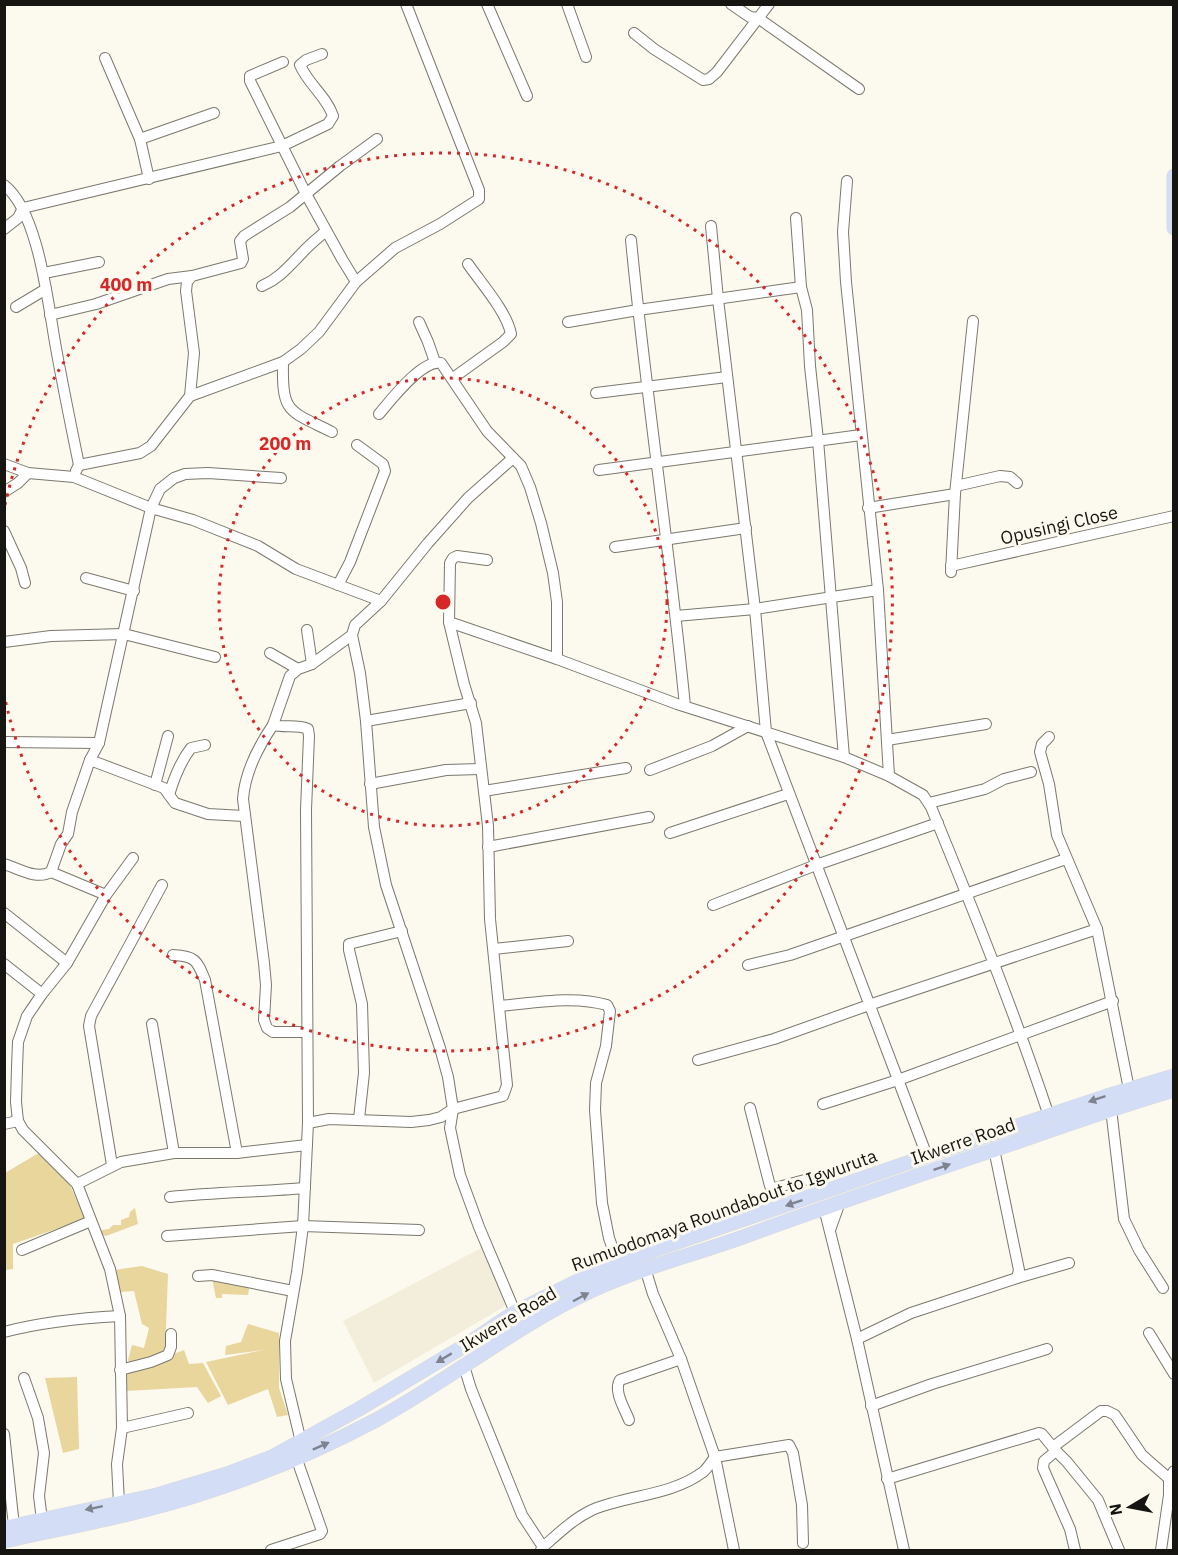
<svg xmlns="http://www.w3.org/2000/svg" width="1178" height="1555" viewBox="0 0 1178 1555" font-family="'IBM Plex Sans',sans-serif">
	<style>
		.built { fill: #f3eedb }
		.green { fill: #e8d69d }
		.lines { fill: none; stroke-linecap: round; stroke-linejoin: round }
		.minor-casing { stroke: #7b786e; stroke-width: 12 }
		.major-casing { stroke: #dadad9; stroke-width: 15 }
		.minor { stroke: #fff; stroke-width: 10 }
		.major { stroke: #d3ddf6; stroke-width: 14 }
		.oneway { fill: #7e838f }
		.ring { fill: none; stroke: #d62828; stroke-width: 3; stroke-dasharray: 3 6 }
		.labels { text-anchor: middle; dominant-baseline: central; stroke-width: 6; stroke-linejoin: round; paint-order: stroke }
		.street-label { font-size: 18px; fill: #171512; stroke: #fcf9ee }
		.centre { fill: #d62828; stroke: #fcf9ee; stroke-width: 3 }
		.ring-label { font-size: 18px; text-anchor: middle; font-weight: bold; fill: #d62828; stroke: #fcf9ee; stroke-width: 6; stroke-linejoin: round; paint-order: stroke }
	</style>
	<rect width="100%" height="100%" fill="#fcf9ee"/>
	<polygon class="built" points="487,1245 507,1305 374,1383 343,1321"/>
	<g class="green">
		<polygon points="42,1151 65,1174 85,1219 13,1244 13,1269 5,1270 5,1173"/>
		<polygon points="135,1208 138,1224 106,1236 100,1234 102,1230 109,1229 113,1225 121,1225 121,1220 129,1217 130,1212"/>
		<polygon points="142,1266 168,1274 165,1352 130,1363 128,1360 132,1345 144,1348 149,1328 142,1324 134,1291 121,1292 114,1270"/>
		<polygon points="212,1278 250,1284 248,1295 222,1294 222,1298 216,1298"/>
		<polygon points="248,1324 279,1333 279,1388 288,1415 277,1417 268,1389 228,1405 206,1362 263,1350 225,1355 226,1346 241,1342"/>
		<polygon points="184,1350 189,1364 203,1363 221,1396 208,1403 197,1387 126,1391 124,1373"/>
		<polygon points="77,1377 79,1449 63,1453 45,1378"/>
	</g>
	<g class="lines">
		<g class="minor-casing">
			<g id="minor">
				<polyline points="487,4 527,96"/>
				<polyline points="567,4 586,57"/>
				<polyline points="731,4 750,17 758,18 859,89"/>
				<polyline points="634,33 654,49 703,80 709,79 717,72 769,4"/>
				<polyline points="105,58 140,139 149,179"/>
				<polyline points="283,62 250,76 250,81 306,194 342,259 356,282"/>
				<polyline points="140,139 214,113"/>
				<polyline points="847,181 843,232 846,282 878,590 889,776"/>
				<path d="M4 185C39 212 48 305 56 348 63 387 71 426 79 465L76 471"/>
				<polyline points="796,218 801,287 807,310 810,366 818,440 844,757"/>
				<polyline points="711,226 718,299 755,609 766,732 927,1156"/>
				<path d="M4 229 18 218 23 208 282 146 328 124 333 116C327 97 308 84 300 65L306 60 322 54"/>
				<path d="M631 240C646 396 670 551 685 706"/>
				<polyline points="44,273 99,262"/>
				<path d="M262 286C280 278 289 266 302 253 309 245 318 238 326 231"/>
				<polyline points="16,307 46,289"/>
				<polyline points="50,315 96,304 168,279 192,276"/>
				<polyline points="419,322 428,342 435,362"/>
				<polyline points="568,322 638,310 801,287"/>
				<path d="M283 362C282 414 288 410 332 432"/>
				<path d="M453 378 503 342 511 334C507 312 481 283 468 264"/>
				<polyline points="596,393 727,377"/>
				<polyline points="190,396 194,353 186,291 187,282 192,276 241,263 243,259 240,241 244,236 290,207 340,166 377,139"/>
				<path d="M379 414C391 400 422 359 441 363L487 431 521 466 530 487 541 523 553 573 557 602V659"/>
				<polyline points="513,458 468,498 428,543 381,601 355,625 352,635 360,673 366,721 374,827 386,885 440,1048 448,1077 453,1109 450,1128 460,1175 479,1227 515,1312"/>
				<polyline points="4,464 28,473 74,477 151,508 193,520 258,546 296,569 381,601"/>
				<polyline points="79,465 140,453 151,446 190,396 283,362 301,349 319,332 356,282 395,248 440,224 479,199 479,190 406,4"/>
				<polyline points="599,470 861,435"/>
				<polyline points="956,486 1000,476 1010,477 1017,483"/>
				<polyline points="4,492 18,483 28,473"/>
				<polyline points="868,508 955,494"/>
				<polyline points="4,531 21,568 25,583"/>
				<polyline points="615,547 746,528"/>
				<polyline points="951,566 1174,516"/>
				<polyline points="951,572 955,494 973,321"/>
				<polyline points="86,578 134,591"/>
				<polyline points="338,585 350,562 385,471 383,464 357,445"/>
				<polyline points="676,616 755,609 878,590"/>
				<path d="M449 622 557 659 677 704 844 757 889 776 923 795 931 807C973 909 1014 1011 1049 1116"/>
				<polyline points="307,630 312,664"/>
				<polyline points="4,642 51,636 124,634 215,657"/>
				<polyline points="270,653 298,669"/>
				<polyline points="366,721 471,703"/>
				<path d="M273 725C258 747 245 772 243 799L264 963 266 985 264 1020 267 1028 273 1032H306"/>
				<polyline points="1049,737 1042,744 1040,752 1049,784 1057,835 1097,929 1129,1089"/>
				<polyline points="887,740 986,724"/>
				<polyline points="4,742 99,743"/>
				<polyline points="90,760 164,788 175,803 208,814 244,816"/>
				<polyline points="650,770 712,746 748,726"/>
				<polyline points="370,784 446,770 480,769"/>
				<polyline points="155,785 168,736"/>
				<polyline points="484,791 626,768"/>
				<path d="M169 795C174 778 180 762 191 748L205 745"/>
				<polyline points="929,803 985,789 1004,779 1031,772"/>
				<polyline points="670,833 788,794"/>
				<polyline points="488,847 649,817"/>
				<path d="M4 864C20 869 36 880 51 872L61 844 68 834 72 812 90 760 99 743 151 508 160 489 174 478 185 474 208 473 281 478"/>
				<polyline points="51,872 106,895"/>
				<polyline points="713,905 816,865 938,823"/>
				<polyline points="4,913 67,963"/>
				<polyline points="494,949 568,941"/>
				<polyline points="4,964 42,994"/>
				<polyline points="748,965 790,955 1066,859"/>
				<path d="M500 1006C534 1003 573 995 607 1005L610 1011 606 1046 596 1083 595 1110 602 1203 609 1238 618 1264"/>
				<polyline points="152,1024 174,1153"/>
				<polyline points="698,1060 774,1039 869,1005 1097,929"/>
				<polyline points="823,1104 898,1080 1113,1001"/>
				<polyline points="750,1108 770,1186 775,1188 812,1178 819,1179 826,1192"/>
				<polyline points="1111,1109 1124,1219 1139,1250 1163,1288"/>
				<polyline points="359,1119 364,1073 362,1004 349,950 349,944 402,931"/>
				<polyline points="308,1123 329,1119 411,1122 429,1120 441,1117 453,1109 503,1096 507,1085 490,919 488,826 476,723 464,684 449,622 450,563 453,558 457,556 487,560"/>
				<polyline points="4,1124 18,1121"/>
				<polyline points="237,1153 307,1145"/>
				<polyline points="112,1165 89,1026 91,1016 162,885"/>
				<path d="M77 1184 121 1162 174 1153H237L205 980C197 961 196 956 173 955"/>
				<path d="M170 1197C215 1192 260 1192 305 1188"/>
				<polyline points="824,1208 857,1339 904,1550"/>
				<polyline points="830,1230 840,1202"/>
				<polyline points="167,1236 303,1226 419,1230"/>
				<polyline points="22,1250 91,1221"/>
				<polyline points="645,1268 653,1294 681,1359 715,1457 734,1550"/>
				<polyline points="198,1276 212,1275 293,1291"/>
				<polyline points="1017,1278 1069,1263"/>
				<path d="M4 1332C42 1322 81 1318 120 1316"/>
				<polyline points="1149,1333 1174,1374"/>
				<polyline points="857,1339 911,1313 1017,1278 1019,1270 994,1149"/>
				<polyline points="464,1366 471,1389 522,1515 543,1547 541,1550"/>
				<polyline points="120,1370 151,1362 168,1355 171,1347 171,1334"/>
				<polyline points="24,1378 38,1418 44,1453 39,1496 42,1520"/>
				<polyline points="871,1406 932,1384 1047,1349"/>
				<path d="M629 1420C625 1409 613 1391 620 1380L681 1359"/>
				<polyline points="122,1428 188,1413"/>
				<polyline points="4,1434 14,1526"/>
				<path d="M301 1442 286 1379 285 1341 297 1272 303 1226 308 1123 306 810 309 736 308 729C297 724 284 728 273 725L290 676 298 669 312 664 352 635"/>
				<polyline points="1053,1447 1101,1411 1107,1411 1115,1415 1142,1455 1174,1483"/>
				<polyline points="1056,1451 1067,1462 1098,1500 1119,1550"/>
				<polyline points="887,1479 1039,1433 1042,1434 1056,1451 1044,1461 1043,1468 1070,1529 1075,1550"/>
				<polyline points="119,1503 117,1464 122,1428 120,1316 110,1269 77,1184 23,1130 18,1121 16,1102 17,1068 18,1042 27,1016 42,994 67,963 106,895 133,858"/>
				<path d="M543 1547C559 1533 573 1519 592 1510 627 1495 671 1496 703 1472 708 1468 711 1462 715 1457L789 1445 793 1453 802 1505 803 1543"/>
				<polyline points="271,1550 320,1534 322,1531 296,1457"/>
				<polyline points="1161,1550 1169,1495 1169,1479 1174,1471"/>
			</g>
		</g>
		<g class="major-casing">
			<g id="major">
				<polyline points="1174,176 1174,228"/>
				<polyline points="4,1528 157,1495 227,1474 272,1457 359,1409 466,1345 515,1312 578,1281 652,1251 927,1156 1107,1096 1174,1076"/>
				<path d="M4 1541C72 1526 141 1514 207 1492 263 1474 325 1447 376 1420 450 1380 516 1325 593 1290 645 1266 701 1253 754 1233 839 1202 925 1173 1011 1144 1065 1125 1119 1106 1174 1090"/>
			</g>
		</g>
		<use href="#minor" class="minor"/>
		<use href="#major" class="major"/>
	</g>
	<defs><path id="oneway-solid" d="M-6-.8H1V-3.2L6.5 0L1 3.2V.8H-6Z" transform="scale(1.5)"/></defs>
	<g class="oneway">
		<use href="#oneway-solid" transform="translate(1097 1099) rotate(161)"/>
		<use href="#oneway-solid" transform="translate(942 1167) rotate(-19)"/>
		<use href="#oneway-solid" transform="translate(794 1203) rotate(161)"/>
		<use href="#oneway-solid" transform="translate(581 1297) rotate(-28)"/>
		<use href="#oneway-solid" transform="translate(444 1358) rotate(149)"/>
		<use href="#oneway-solid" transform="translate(321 1446) rotate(-24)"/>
		<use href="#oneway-solid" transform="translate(94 1508) rotate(168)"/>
	</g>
	<g class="ring">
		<circle cx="443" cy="602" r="224"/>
		<path d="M5 505A449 449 0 1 1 5 699"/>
	</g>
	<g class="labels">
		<g class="street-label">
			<text transform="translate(1059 525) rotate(-13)">Opusingi Close</text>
			<text transform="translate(963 1141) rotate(-19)">Ikwerre Road</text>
			<text transform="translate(724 1210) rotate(-20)">Rumuodomaya Roundabout to Igwuruta</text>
			<text transform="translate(508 1319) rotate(-31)">Ikwerre Road</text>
		</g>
	</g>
	<circle cx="443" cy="602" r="9" class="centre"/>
	<g class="ring-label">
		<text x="126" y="291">400 m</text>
		<text x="285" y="450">200 m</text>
	</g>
	<rect width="1178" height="1555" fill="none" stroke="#171512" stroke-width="12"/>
	<g transform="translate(1130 1507) rotate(260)" stroke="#fcf9ee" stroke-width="4.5" paint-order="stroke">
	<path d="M0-4.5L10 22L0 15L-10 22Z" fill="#171512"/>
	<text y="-9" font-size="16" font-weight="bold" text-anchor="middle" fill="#171512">N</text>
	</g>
</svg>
